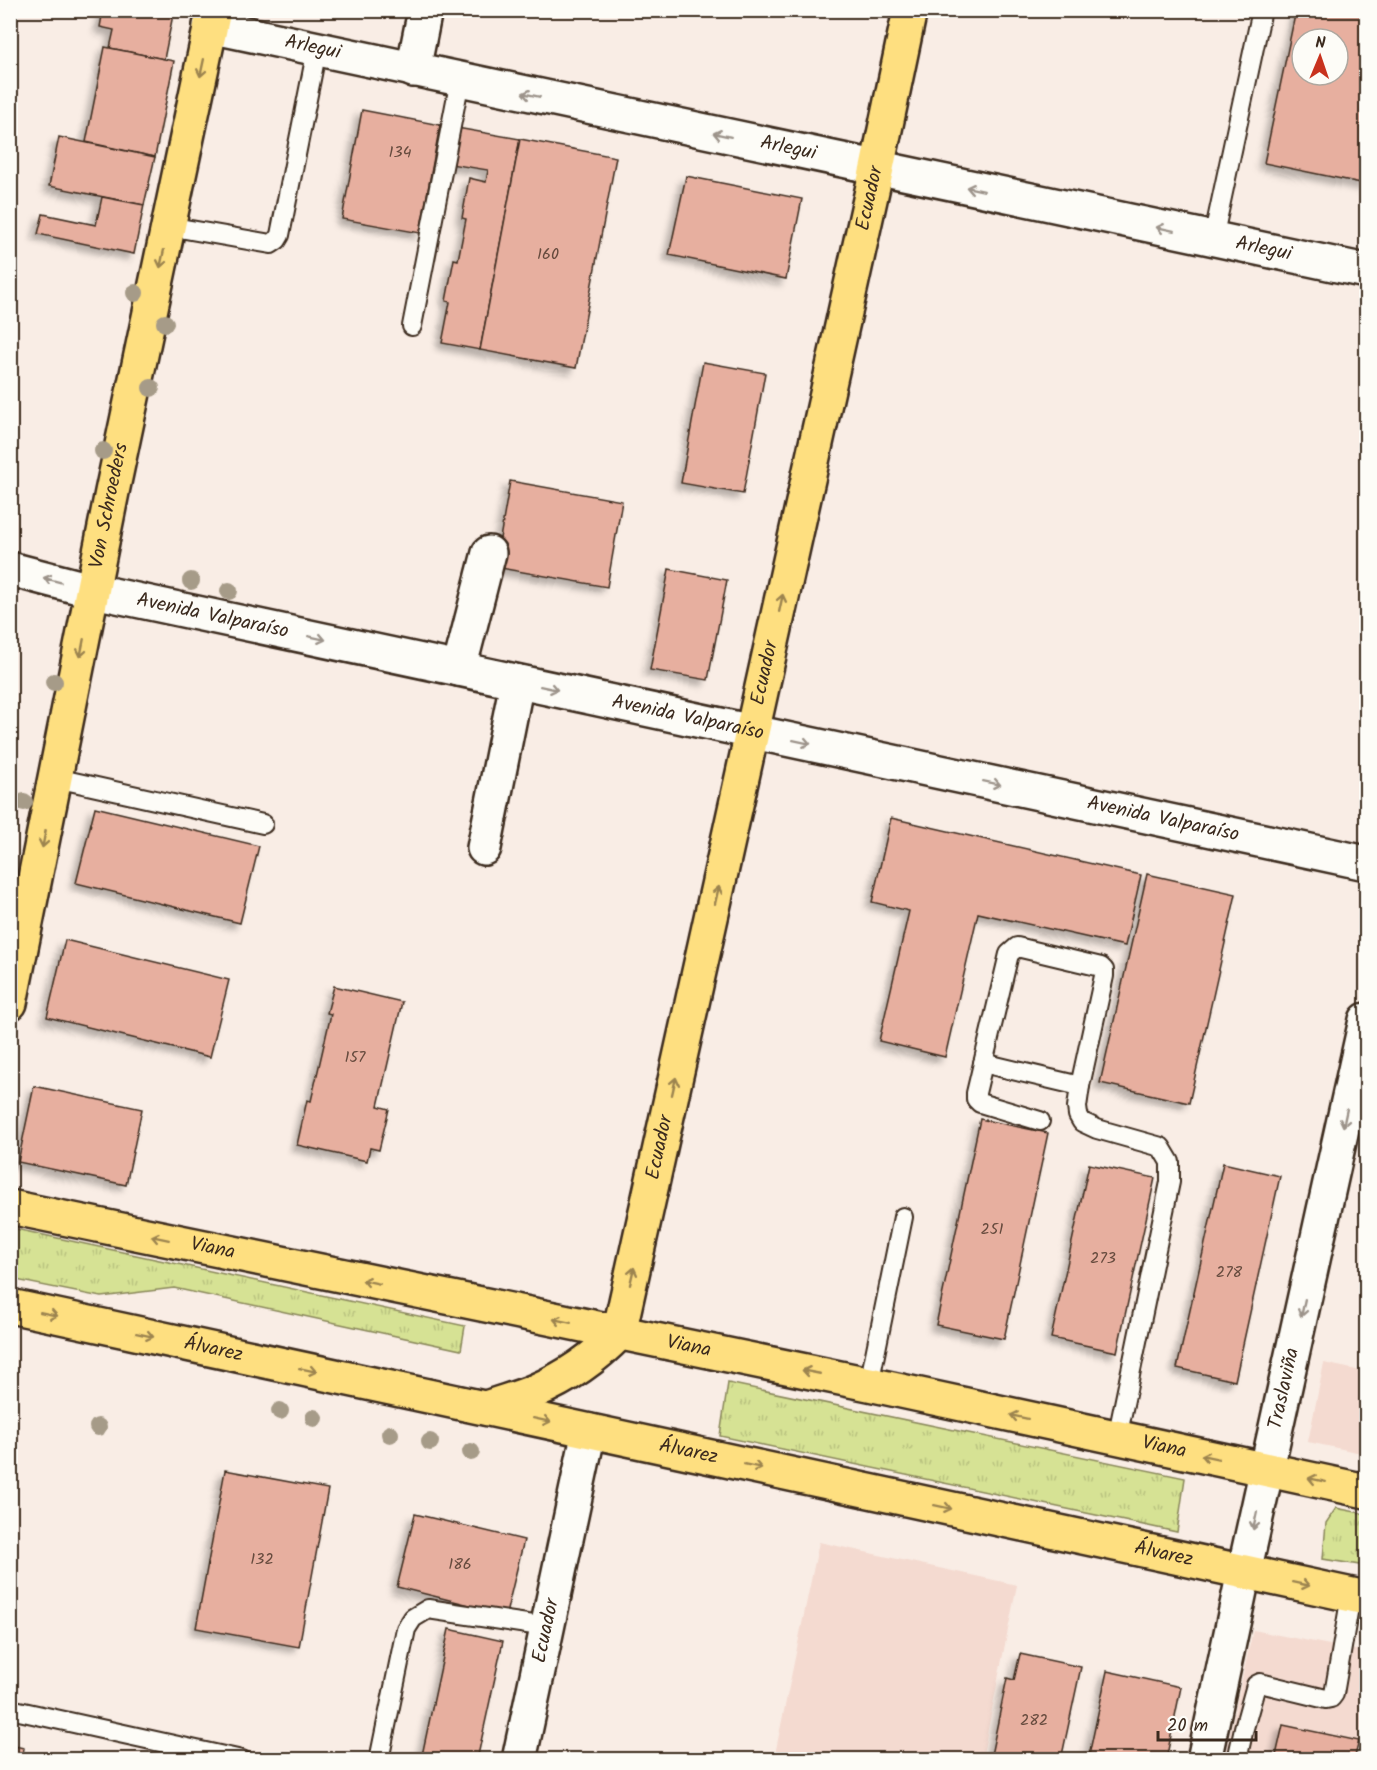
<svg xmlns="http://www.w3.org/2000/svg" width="1377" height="1770" viewBox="0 0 1377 1770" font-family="Kalam,sans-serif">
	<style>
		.built { fill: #f4dad0 }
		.grass { fill: url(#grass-tufts); stroke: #888659; stroke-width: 1.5 }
		.building { fill: #e7af9f; stroke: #3b2a1e; stroke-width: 1.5; fill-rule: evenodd; filter: url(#shadow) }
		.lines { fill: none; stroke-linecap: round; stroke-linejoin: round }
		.lane-casing { stroke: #3b2a1e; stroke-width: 22 }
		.street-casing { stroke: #3b2a1e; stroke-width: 38 }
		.secondary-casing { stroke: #3b2a1e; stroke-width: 38 }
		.primary-casing { stroke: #3b2a1e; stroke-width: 38 }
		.lane { stroke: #fdfcf7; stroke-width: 18 }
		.street { stroke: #fdfcf7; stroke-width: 33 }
		.secondary { stroke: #fdfcf7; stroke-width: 33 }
		.primary { stroke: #fedf80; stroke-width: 33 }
		.tree { fill: #a69b88 }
		.oneway { stroke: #9c844f }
		.oneway2 { stroke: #9c938a }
		.labels { text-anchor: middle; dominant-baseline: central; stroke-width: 4.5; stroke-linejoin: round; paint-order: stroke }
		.number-label { font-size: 16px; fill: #664b3e }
		.street-label { font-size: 20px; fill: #3b2a1e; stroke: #fdfcf7 }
	</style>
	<defs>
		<pattern id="grass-tufts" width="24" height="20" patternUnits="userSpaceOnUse" patternTransform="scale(1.5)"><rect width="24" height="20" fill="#d6e294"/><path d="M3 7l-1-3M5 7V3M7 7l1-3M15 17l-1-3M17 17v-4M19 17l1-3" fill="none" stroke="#b9c27f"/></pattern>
		<filter id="shadow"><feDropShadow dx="-5.5" dy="5.5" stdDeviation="3" flood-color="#0004"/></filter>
	</defs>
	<rect width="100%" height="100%" fill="#f9ede5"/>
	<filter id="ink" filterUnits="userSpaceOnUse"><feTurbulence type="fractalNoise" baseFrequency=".0167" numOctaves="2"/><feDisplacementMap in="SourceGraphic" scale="12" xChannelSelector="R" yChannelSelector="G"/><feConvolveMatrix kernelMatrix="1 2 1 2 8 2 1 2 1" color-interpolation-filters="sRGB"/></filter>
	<g filter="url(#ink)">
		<g class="built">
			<polygon points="1324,1363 1366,1372 1366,1454 1308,1442"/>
			<polygon points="819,1542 1017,1585 982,1759 774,1759"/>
			<polygon points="1253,1630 1366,1652 1366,1709 1354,1759 1224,1760"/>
		</g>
		<g class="grass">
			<polygon points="11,1228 465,1326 461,1350 174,1288 101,1297 11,1279"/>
			<polygon points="728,1383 1185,1478 1177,1532 720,1436"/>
			<polygon points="1336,1508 1366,1514 1366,1566 1323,1559 1326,1523"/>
		</g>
		<g class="building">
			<polygon points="103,10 174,10 164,59 110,48 114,30 100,27"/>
			<path d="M1296 10H1366V184L1264 163ZM1302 39H1338V75H1302Z"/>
			<polygon points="105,47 174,61 155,157 86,142"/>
			<polygon points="362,110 440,125 420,233 342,219"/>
			<polygon points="457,128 520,139 480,350 442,343 450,302 446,301 454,259 458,260 466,219 462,218 469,178 486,182 488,170 450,164"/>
			<polygon points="59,137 155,157 144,205 49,186"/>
			<polygon points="520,139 616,157 576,368 480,350"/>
			<polygon points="686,176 802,199 786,279 669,255"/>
			<polygon points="102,197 144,205 134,254 38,234 43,214 96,225"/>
			<polygon points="703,362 765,373 743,494 681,483"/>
			<polygon points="510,481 622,501 607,587 495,567"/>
			<polygon points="669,569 727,580 708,680 650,670"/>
			<polygon points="95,807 259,846 240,923 76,883"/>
			<polygon points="891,818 1141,875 1125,946 978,913 945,1057 879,1041 909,911 872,902"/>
			<polygon points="1147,874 1236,894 1189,1103 1100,1083"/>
			<polygon points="65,940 229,980 210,1057 47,1017"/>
			<polygon points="334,986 402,1002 378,1106 389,1109 379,1150 370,1148 367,1161 297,1145 307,1100 311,1101 331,1014 327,1013"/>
			<polygon points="34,1086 142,1109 126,1185 18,1162"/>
			<polygon points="980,1119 1048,1133 1004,1339 936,1325"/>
			<polygon points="1223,1163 1280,1176 1235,1381 1177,1368"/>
			<polygon points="1089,1164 1155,1178 1117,1352 1051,1338"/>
			<polygon points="225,1470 328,1489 299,1647 196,1628"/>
			<polygon points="415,1514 524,1540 506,1614 397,1587"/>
			<polygon points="449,1629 503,1641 477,1760 421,1760"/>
			<polygon points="1020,1654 1081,1667 1061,1760 990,1760 1007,1678 1014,1680"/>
			<polygon points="1107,1671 1181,1687 1166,1760 1088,1760"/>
			<polygon points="1283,1725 1359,1741 1354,1760 1275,1760"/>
			<polygon points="10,1745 24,1748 22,1760 10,1760"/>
		</g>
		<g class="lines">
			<g class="lane-casing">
				<g id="lane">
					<polyline points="168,226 271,244 277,240 280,235 317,49"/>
					<polyline points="1213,239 1262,10"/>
					<polyline points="412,326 460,80"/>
					<polyline points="56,778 263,824"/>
					<polyline points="983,1063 1080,1086"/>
					<polyline points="1040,1121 980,1103 976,1099 976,1093 1009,954 1017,947 1101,967 1104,970 1104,976 1080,1086 1077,1107 1078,1115 1082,1122 1097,1129 1161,1147 1170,1162 1170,1182 1117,1438"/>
					<polyline points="869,1384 903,1217"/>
					<polyline points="10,1709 242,1760"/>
					<polyline points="379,1760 406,1629 413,1618 428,1609 547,1627"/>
					<polyline points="1237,1760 1244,1728 1256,1685 1260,1683 1326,1699 1331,1698 1334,1694 1351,1595"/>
				</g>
			</g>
			<g class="street-casing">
				<g id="street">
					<polyline points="413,70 425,10"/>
					<polyline points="459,669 489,553"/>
					<polyline points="484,848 517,682"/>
					<path id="s1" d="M519 1760 589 1431"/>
				</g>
			</g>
			<g class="secondary-casing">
				<g id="secondary">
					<path id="s2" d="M210 26 1366 271"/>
					<path id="s3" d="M10 569 94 591 1366 863"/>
					<path id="s4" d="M1204 1760 1244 1572 1366 1020"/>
				</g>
			</g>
			<g class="primary-casing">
				<g id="primary">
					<path id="s5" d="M10 1003 112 492 214 10"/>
					<path id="s6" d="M10 1207 869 1384 1366 1491"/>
					<path id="s7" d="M10 1306 1366 1598"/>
					<path id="s8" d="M619 1333 877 168 910 10"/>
					<path d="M486 1408C502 1402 519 1398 535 1391 566 1378 596 1357 619 1333"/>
				</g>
			</g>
			<use href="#lane" class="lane"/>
			<use href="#street" class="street"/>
			<use href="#secondary" class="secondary"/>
			<use href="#primary" class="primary"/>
		</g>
		<g class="tree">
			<circle cx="135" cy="293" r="9"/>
			<circle cx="165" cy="323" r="9"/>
			<circle cx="151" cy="388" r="9"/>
			<circle cx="103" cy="451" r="9"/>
			<circle cx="191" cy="581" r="9"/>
			<circle cx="229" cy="591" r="9"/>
			<circle cx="54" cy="682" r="9"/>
			<circle cx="24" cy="802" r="9"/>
			<circle cx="280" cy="1411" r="9"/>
			<circle cx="314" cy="1418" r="9"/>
			<circle cx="98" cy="1427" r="9"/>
			<circle cx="390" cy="1434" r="9"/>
			<circle cx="430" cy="1442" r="9"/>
			<circle cx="471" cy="1452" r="9"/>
		</g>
		<defs><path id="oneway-shaft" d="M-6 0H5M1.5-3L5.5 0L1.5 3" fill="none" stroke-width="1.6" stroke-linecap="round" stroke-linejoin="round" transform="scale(1.5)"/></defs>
		<g class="oneway">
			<use href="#oneway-shaft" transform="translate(202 68) rotate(102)"/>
			<use href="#oneway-shaft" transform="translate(162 259) rotate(102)"/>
			<use href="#oneway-shaft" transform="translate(781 603) rotate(-78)"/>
			<use href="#oneway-shaft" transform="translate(82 648) rotate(101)"/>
			<use href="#oneway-shaft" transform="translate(44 839) rotate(101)"/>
			<use href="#oneway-shaft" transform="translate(717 895) rotate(-77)"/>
			<use href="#oneway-shaft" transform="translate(674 1086) rotate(-77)"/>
			<use href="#oneway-shaft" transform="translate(160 1238) rotate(-168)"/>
			<use href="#oneway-shaft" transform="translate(632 1276) rotate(-77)"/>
			<use href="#oneway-shaft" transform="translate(371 1282) rotate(-168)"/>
			<use href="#oneway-shaft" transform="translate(49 1314) rotate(12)"/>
			<use href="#oneway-shaft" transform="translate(562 1321) rotate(-168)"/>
			<use href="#oneway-shaft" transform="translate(145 1335) rotate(12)"/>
			<use href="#oneway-shaft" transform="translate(308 1370) rotate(12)"/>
			<use href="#oneway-shaft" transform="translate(811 1372) rotate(-169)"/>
			<use href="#oneway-shaft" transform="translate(1019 1417) rotate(-168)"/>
			<use href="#oneway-shaft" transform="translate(542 1420) rotate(12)"/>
			<use href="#oneway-shaft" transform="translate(1210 1457) rotate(-168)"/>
			<use href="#oneway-shaft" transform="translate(753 1466) rotate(12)"/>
			<use href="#oneway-shaft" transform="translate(1317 1480) rotate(-168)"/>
			<use href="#oneway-shaft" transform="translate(943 1507) rotate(12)"/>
			<use href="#oneway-shaft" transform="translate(1301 1584) rotate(12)"/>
		</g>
		<g class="oneway2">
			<use href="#oneway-shaft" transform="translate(531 95) rotate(-168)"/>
			<use href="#oneway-shaft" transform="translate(722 135) rotate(-168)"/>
			<use href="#oneway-shaft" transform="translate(975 189) rotate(-168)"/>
			<use href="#oneway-shaft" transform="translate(1165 229) rotate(-168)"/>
			<use href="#oneway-shaft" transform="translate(52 580) rotate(-165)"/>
			<use href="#oneway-shaft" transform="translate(317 638) rotate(12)"/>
			<use href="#oneway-shaft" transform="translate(549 688) rotate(12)"/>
			<use href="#oneway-shaft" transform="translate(802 742) rotate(12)"/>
			<use href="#oneway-shaft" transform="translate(992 783) rotate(12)"/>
			<use href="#oneway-shaft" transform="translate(1345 1118) rotate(102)"/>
			<use href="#oneway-shaft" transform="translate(1303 1308) rotate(102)"/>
			<use href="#oneway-shaft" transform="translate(1255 1521) rotate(102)"/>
		</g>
	</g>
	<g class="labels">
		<g class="number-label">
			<text x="400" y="152">134</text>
			<text x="548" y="254">160</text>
			<text x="355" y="1057">157</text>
			<text x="992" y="1229">251</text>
			<text x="1103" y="1258">273</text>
			<text x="1229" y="1272">278</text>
			<text x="262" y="1559">132</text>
			<text x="460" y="1564">186</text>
			<text x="1034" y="1720">282</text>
		</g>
		<g class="street-label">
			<text stroke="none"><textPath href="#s2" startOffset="105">Arlegui</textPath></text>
			<text stroke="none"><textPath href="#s2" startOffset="591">Arlegui</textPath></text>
			<text stroke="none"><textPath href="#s8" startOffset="1162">Ecuador</textPath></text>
			<text stroke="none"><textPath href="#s2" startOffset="1077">Arlegui</textPath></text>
			<text stroke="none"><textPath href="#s5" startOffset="507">Von Schroeders</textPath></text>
			<text stroke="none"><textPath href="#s3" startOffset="208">Avenida Valparaíso</textPath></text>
			<text stroke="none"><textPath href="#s8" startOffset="676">Ecuador</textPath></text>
			<text stroke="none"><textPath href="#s3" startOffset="694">Avenida Valparaíso</textPath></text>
			<text stroke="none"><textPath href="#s3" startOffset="1180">Avenida Valparaíso</textPath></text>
			<text stroke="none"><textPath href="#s8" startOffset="190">Ecuador</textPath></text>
			<text stroke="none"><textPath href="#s6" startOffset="207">Viana</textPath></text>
			<text stroke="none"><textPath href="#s6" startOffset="693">Viana</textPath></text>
			<text stroke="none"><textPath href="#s7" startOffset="208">Álvarez</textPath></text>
			<text stroke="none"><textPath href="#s4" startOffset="380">Traslaviña</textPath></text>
			<text stroke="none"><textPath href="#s6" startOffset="1179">Viana</textPath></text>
			<text stroke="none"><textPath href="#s7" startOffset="694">Álvarez</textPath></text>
			<text stroke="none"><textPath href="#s7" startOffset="1180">Álvarez</textPath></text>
			<text stroke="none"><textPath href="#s1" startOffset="132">Ecuador</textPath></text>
		</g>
	</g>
	<rect width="1377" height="1770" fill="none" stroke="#fdfcf7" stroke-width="36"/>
	<rect x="18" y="18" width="1341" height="1734" fill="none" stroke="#3b2a1e" stroke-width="2" filter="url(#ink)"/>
	<g transform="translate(1320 57) rotate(2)"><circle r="28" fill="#fdfcf7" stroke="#afa8a0" stroke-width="1.5"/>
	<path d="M0-4.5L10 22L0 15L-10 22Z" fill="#c8321e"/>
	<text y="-9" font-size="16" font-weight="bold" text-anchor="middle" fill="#3b2a1e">N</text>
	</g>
	<path d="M1158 1731v9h98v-9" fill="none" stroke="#3b2a1e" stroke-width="3"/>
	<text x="1167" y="1731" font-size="18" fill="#3b2a1e" stroke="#fdfcf7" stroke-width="4.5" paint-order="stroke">20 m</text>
</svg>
